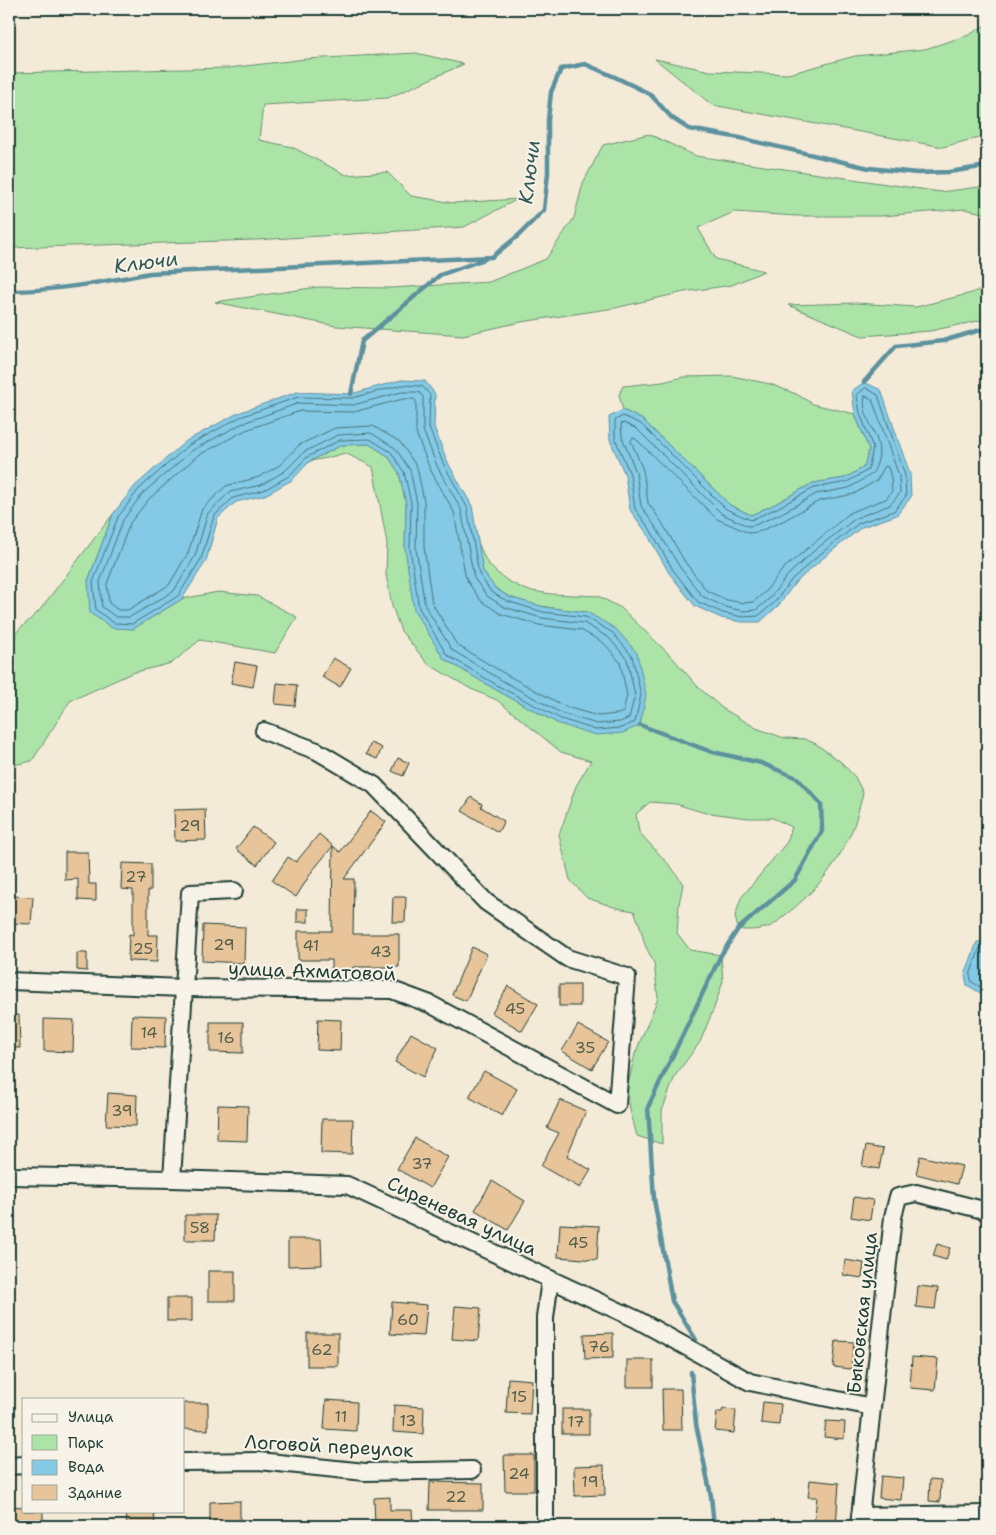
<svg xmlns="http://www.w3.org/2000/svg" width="996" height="1535" viewBox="0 0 996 1535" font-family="'Shantell Sans',sans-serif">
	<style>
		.green { fill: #ace4a8; stroke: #66906e }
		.water { fill: #84c9e5; stroke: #5c919e }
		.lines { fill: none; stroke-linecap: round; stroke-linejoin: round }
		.shore { stroke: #47757b; stroke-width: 1 }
		.stream { stroke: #5c919e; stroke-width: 4.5 }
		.building { fill: #e7c499; stroke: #1f3d34 }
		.minor-casing { stroke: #1f3d34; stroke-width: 20 }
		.minor { stroke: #f7f3e8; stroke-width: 16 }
		.labels { text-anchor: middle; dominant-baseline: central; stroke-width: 4; stroke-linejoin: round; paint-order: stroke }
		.number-label { font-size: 16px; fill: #515f4d }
		.street-label { font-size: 19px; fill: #1f3d34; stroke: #f7f3e8 }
		.water-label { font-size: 20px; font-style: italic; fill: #335957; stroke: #f7f3e8 }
	</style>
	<rect width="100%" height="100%" fill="#f4ead8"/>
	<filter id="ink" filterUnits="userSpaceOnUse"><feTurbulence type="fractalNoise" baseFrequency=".02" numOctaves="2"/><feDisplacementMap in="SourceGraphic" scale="10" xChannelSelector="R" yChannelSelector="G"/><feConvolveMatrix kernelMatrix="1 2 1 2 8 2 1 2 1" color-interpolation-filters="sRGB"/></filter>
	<g filter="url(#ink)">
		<g class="green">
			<polygon points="987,24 987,135 943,147 712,105 655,59 710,71 788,74 855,56 925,49 969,35"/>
			<polygon points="416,53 464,64 388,98 263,105 259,140 292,147 346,175 387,172 411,196 454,203 518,199 464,227 256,240 9,248 9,73 228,68 306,59"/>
			<polygon points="649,134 696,156 941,192 987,186 987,214 965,209 882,216 797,216 734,212 698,228 716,259 764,271 732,285 684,292 615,308 521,322 463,335 336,326 215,302 318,287 391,288 489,282 546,259 574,218 583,183 603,145"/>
			<polygon points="987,286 987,319 930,331 862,336 788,305 856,303 916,307 972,293"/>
			<polygon points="732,376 770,384 796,394 813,404 855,414 869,449 864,467 845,478 813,483 775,504 751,515 730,505 643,420 623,410 619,395 623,386 663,382 683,377"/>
			<path d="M369 444 388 456 399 473 406 504 405 548 444 659 498 691 559 724 587 612C555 608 497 606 483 571 480 561 479 550 477 540L486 561 495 571 508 581 526 590 551 594 598 596 621 608 672 657 698 687 722 708 756 728 784 738 805 739 816 744 841 762 855 777 863 793C859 808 856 823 849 837 835 868 811 896 784 916 779 920 774 926 768 927 758 930 748 931 738 929L735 916 741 898 787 842 792 827 773 818H748L702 812 676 804 650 802 636 814 639 832 672 868 683 884 679 904 677 933 690 950 721 955 723 981 714 1008 700 1042 675 1076 662 1111V1144L637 1136 630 1110 627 1089 635 1054 658 998 654 963 645 945 639 923 634 911 617 908 587 898 570 880 559 835 576 786 591 761 561 752 497 700 471 689 428 664 401 631 392 606 386 575 387 543 373 467 345 453 327 458 310 461 342 445Z"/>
			<polygon points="113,514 88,581 133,629 182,599 218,592 257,596 297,617 275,653 200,640 172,663 132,673 70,701 32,761 9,766 9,639 39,611"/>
		</g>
		<g class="water">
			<polygon points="401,380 425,381 435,394 434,427 447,461 472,506 483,571 495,588 509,597 544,607 587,612 616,629 637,653 646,695 640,725 623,733 596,735 559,724 498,691 444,659 414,610 405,548 406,504 399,473 388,456 369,444 342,445 310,461 292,480 265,495 236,502 218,518 206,561 182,599 133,629 112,628 90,613 88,581 113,514 135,486 186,441 238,413 297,392 351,394"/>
			<polygon points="864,382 881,390 910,474 911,497 897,515 862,527 822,559 795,583 778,606 760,622 742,622 721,618 695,606 669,573 646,532 630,510 625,475 610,440 609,417 623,410 643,420 730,505 751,515 775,504 813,483 845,478 864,467 869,449 855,414 852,391"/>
			<polygon points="977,942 987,942 987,997 967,985 965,975"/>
		</g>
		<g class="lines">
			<g class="shore">
				<polygon points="402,385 422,386 430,395 429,428 443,463 467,507 479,574 491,592 507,601 543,612 586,617 613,633 632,656 641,695 635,722 621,728 596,730 561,719 500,687 447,655 419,608 410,548 411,503 404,472 391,452 370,439 340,440 307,457 289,476 264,490 233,498 214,516 201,559 178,596 132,624 114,623 96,610 93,582 118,517 139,489 189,445 240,417 298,397 352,398"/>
				<polygon points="866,388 878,395 905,475 906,496 894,511 859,523 819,555 792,579 774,603 758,616 743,617 723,613 698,602 673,570 650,529 635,509 630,474 615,438 615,420 623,416 641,424 726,509 751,520 777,508 814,488 847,482 868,470 873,448 860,413 857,395"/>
				<polygon points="402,392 419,392 423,397 423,430 437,466 461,509 474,578 487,596 504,607 542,618 584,623 609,638 627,659 635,695 629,718 620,722 597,724 563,714 503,681 452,650 425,606 416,548 417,503 410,470 395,448 371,433 338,435 304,452 285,471 261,485 230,492 208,513 195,556 174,591 130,617 116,617 102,607 100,582 123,520 143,493 193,450 243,423 299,403 353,405"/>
				<path d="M865 396 872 399 899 476 900 493 890 505 856 518 815 550 788 575 769 599 756 610 743 611 725 607 702 596 679 566 655 526 641 506 636 472 622 437 621 424 624 423 637 429 722 514 748 526 755 525 780 514 816 494 849 488 872 474C893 440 859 424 865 396Z"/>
				<polygon points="403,399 414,399 416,401 416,433 430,469 454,512 465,574 468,582 481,601 501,614 539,625 581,630 604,643 620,662 627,695 623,712 618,714 598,716 566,707 507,675 457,645 432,603 424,547 424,501 417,467 400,442 373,426 335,428 299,445 280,465 259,477 226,486 202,509 188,553 169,585 128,610 118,610 109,603 107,584 130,523 149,499 197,456 246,430 300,411 353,412"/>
				<polygon points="633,438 636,439 717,519 749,533 758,532 783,521 819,501 854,494 877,480 885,466 888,467 891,478 892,491 886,499 851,512 783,569 764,593 753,602 744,603 727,600 707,591 685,562 661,521 648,503 643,470 631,441"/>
				<polyline points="987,947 980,948 970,975 972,982 987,991"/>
			</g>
			<g class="stream">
				<path d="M9 291C56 291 103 282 150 273L492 257 519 235 544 210 548 173V120L551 92 561 69 585 64 615 77 650 94 672 118 689 129 740 138 869 168 917 173 949 172 987 166"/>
				<polyline points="864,382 896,346 943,341 987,328"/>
				<polyline points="351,394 362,341 440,275 485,259"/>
				<polyline points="640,725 709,751 761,763 797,778 821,804 822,831 795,880 738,929 721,955 648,1107 654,1199 672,1301 696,1340"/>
				<polyline points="691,1372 696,1424 711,1496 714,1526"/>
			</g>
		</g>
		<g class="building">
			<polygon points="333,658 351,668 340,687 322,677"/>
			<polygon points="235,662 257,666 253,687 231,683"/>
			<polygon points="277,683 297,685 295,706 275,704"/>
			<polygon points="371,743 382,748 377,759 366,754"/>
			<polygon points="398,758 409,763 403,776 392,771"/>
			<polygon points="471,797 482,804 481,807 504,821 498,832 462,811"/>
			<polygon points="205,809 206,840 175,841 174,810"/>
			<polygon points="371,811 386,822 344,879 354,879 353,934 399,934 399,967 353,967 353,971 331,970 331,960 298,960 298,931 332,931 333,846 313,870 296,897 272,881 288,857 296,862 319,834 340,852"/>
			<polygon points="253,827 274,842 257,865 236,849"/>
			<polygon points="65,852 88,852 89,884 96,884 96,901 78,900 78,879 65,880"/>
			<polygon points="122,863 151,864 151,890 148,890 148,935 158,935 157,962 128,961 129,934 133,935 133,890 121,889"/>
			<polygon points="9,896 33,897 31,924 9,923"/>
			<polygon points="393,897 406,897 405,922 392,922"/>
			<rect x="297" y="909" width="11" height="13"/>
			<polygon points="203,925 245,927 244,963 202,961"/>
			<polygon points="472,947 487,954 466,1001 452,995"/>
			<polygon points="77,953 87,953 87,971 77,970"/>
			<rect x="559" y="985" width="21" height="21"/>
			<polygon points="508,986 538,1004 522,1031 492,1013"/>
			<polygon points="9,1015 19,1015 20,1048 9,1048"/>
			<polygon points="132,1015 166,1016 165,1048 131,1047"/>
			<polygon points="44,1019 74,1020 73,1052 44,1051"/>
			<polygon points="318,1019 341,1020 340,1051 317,1050"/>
			<polygon points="210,1022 243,1022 243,1053 210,1052"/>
			<polygon points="578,1025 608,1042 592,1069 562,1051"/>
			<polygon points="411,1033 438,1048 423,1077 395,1062"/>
			<polygon points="484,1071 517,1089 502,1116 469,1097"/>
			<polygon points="108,1093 137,1095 136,1126 106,1125"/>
			<polygon points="560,1100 586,1111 567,1156 591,1170 580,1188 541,1166 559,1133 547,1128"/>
			<polygon points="218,1105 248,1106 247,1141 217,1140"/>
			<polygon points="322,1119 353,1119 352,1154 321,1153"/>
			<polygon points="415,1138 448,1157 430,1188 397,1169"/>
			<polygon points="866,1146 883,1149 879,1169 862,1166"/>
			<polygon points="920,1156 962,1166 957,1184 916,1174"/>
			<polygon points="492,1181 525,1201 508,1230 475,1210"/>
			<polygon points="854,1197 873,1200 870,1220 851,1217"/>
			<polygon points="185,1215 216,1215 215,1240 185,1240"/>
			<polygon points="560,1224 599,1226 597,1260 558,1257"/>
			<polygon points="288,1239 321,1239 322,1265 288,1266"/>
			<polygon points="937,1244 950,1248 946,1260 933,1256"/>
			<polygon points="845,1260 864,1263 862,1278 843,1275"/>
			<rect x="208" y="1271" width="27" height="30"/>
			<polygon points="918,1286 938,1288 935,1309 916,1307"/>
			<rect x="167" y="1298" width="25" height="23"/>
			<polygon points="392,1302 427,1305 424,1336 390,1334"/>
			<polygon points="455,1306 481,1308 478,1341 452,1339"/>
			<rect x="307" y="1333" width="31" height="33"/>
			<polygon points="613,1333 613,1358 585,1359 584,1334"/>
			<polygon points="836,1341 854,1342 851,1369 833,1367"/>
			<polygon points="912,1357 938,1359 935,1390 910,1388"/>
			<rect x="627" y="1360" width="26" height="27"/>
			<polygon points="508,1378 532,1380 530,1414 506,1413"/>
			<polygon points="662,1389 681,1389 682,1430 663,1430"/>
			<polygon points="326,1400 357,1402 356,1431 324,1429"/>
			<polygon points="763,1402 781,1404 779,1425 761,1423"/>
			<polygon points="184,1403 208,1403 208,1430 184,1429"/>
			<polygon points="394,1405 424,1407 423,1434 393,1432"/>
			<rect x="562" y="1409" width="27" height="25"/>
			<polygon points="723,1409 736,1410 734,1433 715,1431 717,1412 722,1412"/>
			<polygon points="826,1421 845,1422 844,1439 824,1437"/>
			<polygon points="504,1455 534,1455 534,1491 505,1491"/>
			<polygon points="604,1465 605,1495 575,1496 574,1466"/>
			<polygon points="881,1476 903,1478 901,1500 879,1498"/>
			<polygon points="930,1479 941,1480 940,1502 929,1501"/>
			<polygon points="810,1480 839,1483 836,1526 814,1524 817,1497 808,1497"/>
			<polygon points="430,1482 483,1483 483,1510 429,1510"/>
			<polygon points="390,1497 390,1510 412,1510 413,1526 375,1526 374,1498"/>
			<polygon points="240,1501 240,1526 210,1526 210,1502"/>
			<polygon points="9,1506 24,1507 24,1511 43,1511 43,1526 9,1526"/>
			<polygon points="126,1511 154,1511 155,1526 127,1526"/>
		</g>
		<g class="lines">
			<g class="minor-casing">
				<g id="minor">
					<polyline points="9,981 183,988 392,990 430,1004 617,1105 627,977 567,958 486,902 374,785 317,751 264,731"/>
					<polyline points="9,1176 172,1179 347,1185 636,1319 750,1382 872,1407"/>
					<polyline points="172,1179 190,893 234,891"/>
					<polyline points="184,1462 259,1461 365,1472 472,1470"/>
					<polyline points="9,1466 24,1465"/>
					<polyline points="860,1516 987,1514"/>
					<polyline points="545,1526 545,1318 550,1279"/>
					<polyline points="859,1526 893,1217 898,1197 916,1193 987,1211"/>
				</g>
			</g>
			<use href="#minor" class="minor"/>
		</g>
	</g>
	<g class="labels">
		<g class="number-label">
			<text x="190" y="825">29</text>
			<text x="136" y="876">27</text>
			<text x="224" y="944">29</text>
			<text x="311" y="945">41</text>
			<text x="143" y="948">25</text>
			<text x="381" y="951">43</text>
			<text x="515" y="1008">45</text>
			<text x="149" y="1032">14</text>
			<text x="226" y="1037">16</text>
			<text x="585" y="1047">35</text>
			<text x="122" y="1110">39</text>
			<text x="422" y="1163">37</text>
			<text x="200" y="1227">58</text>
			<text x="578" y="1242">45</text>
			<text x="408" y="1319">60</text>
			<text x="599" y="1346">76</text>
			<text x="322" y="1349">62</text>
			<text x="519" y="1396">15</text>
			<text x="341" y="1416">11</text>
			<text x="408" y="1420">13</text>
			<text x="576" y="1421">17</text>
			<text x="519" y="1473">24</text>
			<text x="590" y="1481">19</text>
			<text x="456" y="1496">22</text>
		</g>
		<g class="street-label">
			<text transform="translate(312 971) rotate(2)">улица Ахматовой</text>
			<text transform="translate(462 1216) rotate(25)">Сиреневая улица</text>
			<text transform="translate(862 1313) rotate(-84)">Быковская улица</text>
			<text transform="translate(329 1446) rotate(3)">Логовой переулок</text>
		</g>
		<g class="water-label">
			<text transform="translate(529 172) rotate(-83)">Ключи</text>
			<text transform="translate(146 262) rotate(-7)">Ключи</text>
		</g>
	</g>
	<rect width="996" height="1535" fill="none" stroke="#f7f3e8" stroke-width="30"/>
	<rect x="15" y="15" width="966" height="1505" fill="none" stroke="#1f3d34" stroke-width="2" filter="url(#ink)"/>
	<rect x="22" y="1398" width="162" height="115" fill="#f7f3e8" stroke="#a1aaa0"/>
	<rect x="32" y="1414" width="25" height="8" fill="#f7f3e8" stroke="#a1aaa0"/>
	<text x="68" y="1422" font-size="15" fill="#1f3d34">Улица</text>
	<rect x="32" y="1435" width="25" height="15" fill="#ace4a8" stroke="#a1aaa0"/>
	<text x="68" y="1448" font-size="15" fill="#1f3d34">Парк</text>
	<rect x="32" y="1460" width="25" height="15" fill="#84c9e5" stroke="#a1aaa0"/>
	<text x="68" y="1472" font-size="15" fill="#1f3d34">Вода</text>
	<rect x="32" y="1485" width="25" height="15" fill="#e7c499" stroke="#a1aaa0"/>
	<text x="68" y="1498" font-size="15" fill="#1f3d34">Здание</text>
</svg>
